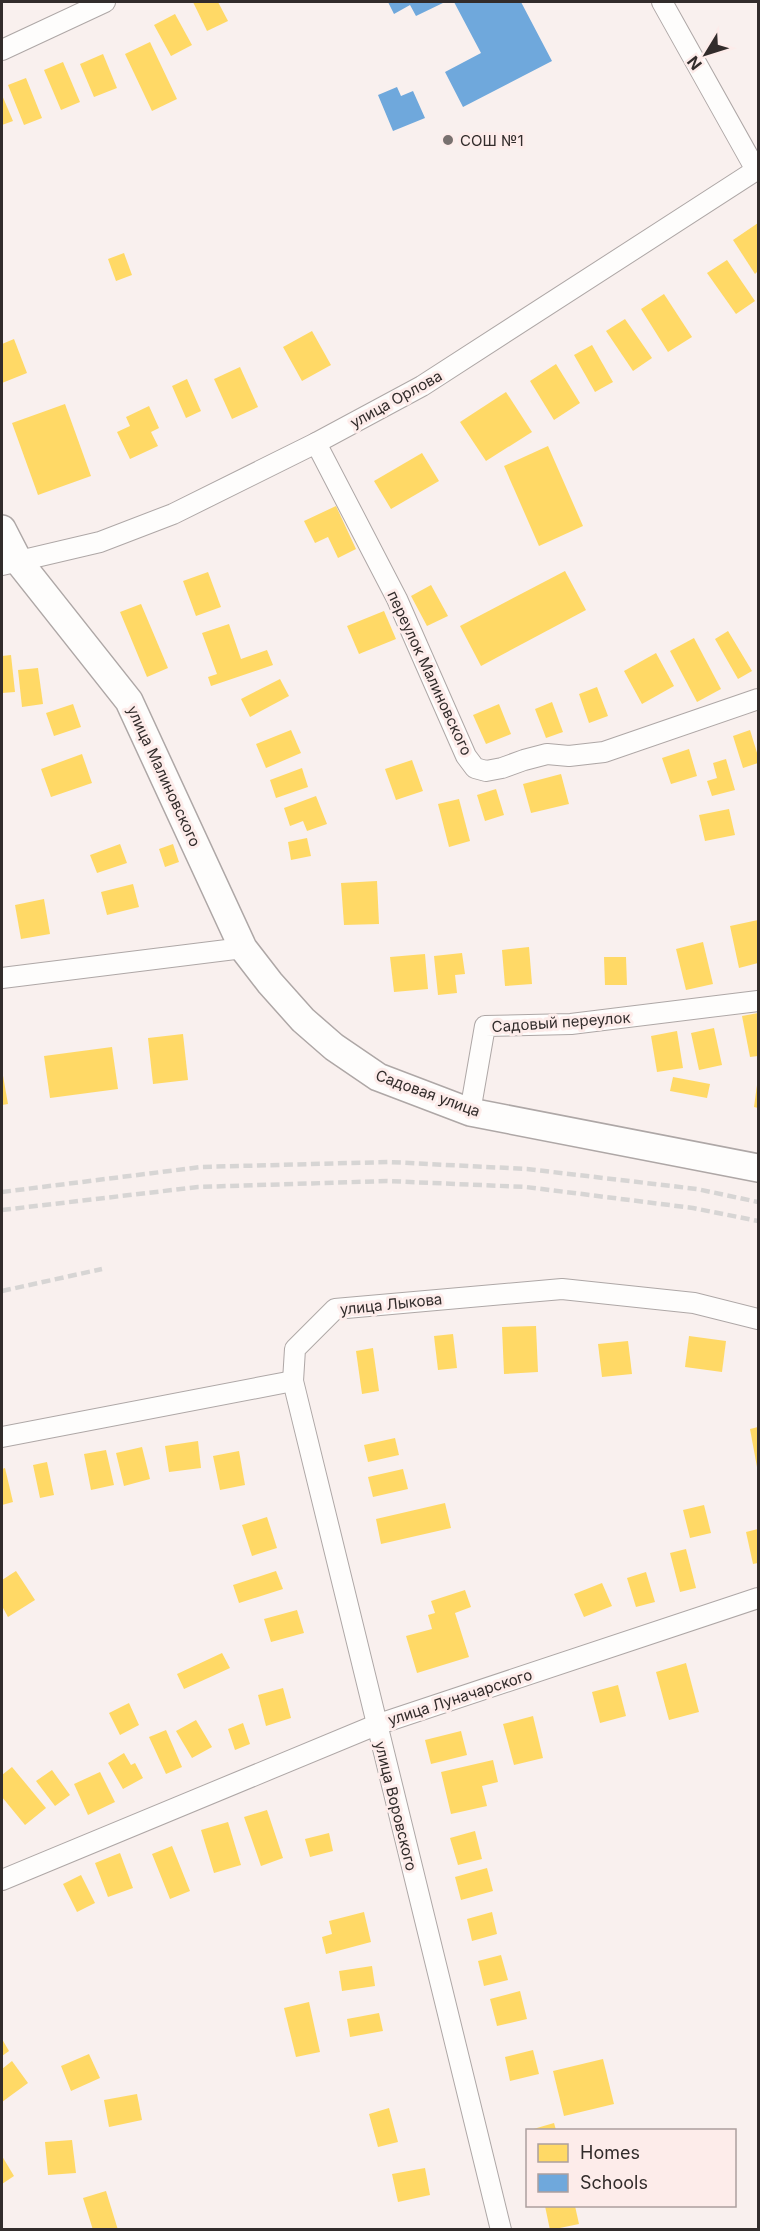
<svg xmlns="http://www.w3.org/2000/svg" width="760" height="2231" viewBox="0 0 760 2231" font-family="Inter,sans-serif">
	<style>
		.homes { fill: #ffd966 }
		.schools { fill: #6fa8dc }
		.lines { fill: none; stroke-linecap: round; stroke-linejoin: round }
		.street-casing { stroke: #aea7a6; stroke-width: 22 }
		.secondary-casing { stroke: #aea7a6; stroke-width: 30 }
		.street { stroke: #fefdfc; stroke-width: 20 }
		.secondary { stroke: #fefdfc; stroke-width: 27 }
		.rail { stroke: #d7d5d4; stroke-width: 4.5; stroke-dasharray: 9 4.5; stroke-linecap: butt }
		.poi-dot { fill: #78716f; stroke: #fdecea; stroke-width: 2 }
		.labels { text-anchor: middle; dominant-baseline: central; stroke-width: 6; stroke-linejoin: round; paint-order: stroke }
		.poi-label { font-size: 15px; fill: #322c2b; stroke: #fdecea; text-anchor: start }
		.street-label { font-size: 15px; fill: #322c2b; stroke: #fdecea }
	</style>
	<rect width="100%" height="100%" fill="#f9f0ee"/>
	<g class="homes">
		<polygon points="193,2 218,2 228,21 207,31"/>
		<polygon points="175,14 192,45 171,56 154,25"/>
		<polygon points="150,42 177,99 152,111 125,54"/>
		<polygon points="103,54 117,88 94,97 80,64"/>
		<polygon points="63,62 80,102 61,110 44,70"/>
		<polygon points="26,78 42,118 24,125 8,85"/>
		<polygon points="2,95 13,121 2,125"/>
		<polygon points="758,223 758,271 755,274 733,240"/>
		<polygon points="124,253 132,275 116,281 108,259"/>
		<polygon points="727,260 755,301 736,314 707,273"/>
		<polygon points="664,294 692,337 668,352 641,309"/>
		<polygon points="625,319 652,358 633,371 606,331"/>
		<polygon points="312,331 331,365 302,381 283,347"/>
		<polygon points="14,339 27,373 2,383 2,344"/>
		<polygon points="592,345 613,382 595,392 574,355"/>
		<polygon points="556,364 580,403 554,420 530,381"/>
		<polygon points="240,367 258,407 232,419 214,379"/>
		<polygon points="187,379 201,411 186,418 172,386"/>
		<polygon points="506,392 532,432 486,461 460,422"/>
		<polygon points="65,404 91,476 38,495 12,423"/>
		<polygon points="149,406 159,428 151,432 158,446 130,459 117,432 130,426 126,417"/>
		<polygon points="548,446 583,526 539,546 504,466"/>
		<polygon points="422,453 439,481 391,509 374,481"/>
		<polygon points="336,506 356,549 338,558 328,537 315,543 304,521"/>
		<polygon points="565,571 586,610 481,666 460,626"/>
		<polygon points="208,572 221,607 196,616 183,581"/>
		<polygon points="431,585 448,616 427,626 411,596"/>
		<polygon points="141,604 168,668 147,677 120,612"/>
		<polygon points="384,611 396,639 359,654 347,626"/>
		<polygon points="229,624 241,659 267,650 273,665 211,686 208,677 217,674 202,633"/>
		<polygon points="728,631 752,671 738,679 715,639"/>
		<polygon points="694,638 721,689 697,702 670,651"/>
		<polygon points="656,653 674,686 642,704 624,671"/>
		<polygon points="11,655 15,692 2,693 2,656"/>
		<polygon points="38,668 43,704 22,707 18,670"/>
		<polygon points="280,679 289,696 250,717 241,699"/>
		<polygon points="597,687 608,716 589,723 579,694"/>
		<polygon points="552,702 563,732 546,738 535,709"/>
		<polygon points="73,704 81,727 54,736 46,713"/>
		<polygon points="499,704 511,734 486,744 473,715"/>
		<polygon points="291,730 301,753 266,768 256,744"/>
		<polygon points="750,730 758,756 758,763 743,768 733,736"/>
		<polygon points="689,749 697,776 671,784 662,758"/>
		<polygon points="82,754 92,783 51,797 41,769"/>
		<polygon points="726,759 735,790 712,796 707,781 717,778 713,763"/>
		<polygon points="412,760 423,791 396,800 385,769"/>
		<polygon points="302,768 308,787 276,798 270,780"/>
		<polygon points="561,774 569,804 531,813 523,784"/>
		<polygon points="496,789 504,815 485,821 477,795"/>
		<polygon points="316,796 327,824 307,831 303,821 290,826 284,808"/>
		<polygon points="459,799 470,841 449,847 438,804"/>
		<polygon points="729,809 735,835 705,841 699,815"/>
		<polygon points="307,838 311,856 291,860 288,842"/>
		<polygon points="120,844 127,863 97,873 90,855"/>
		<polygon points="173,844 179,862 165,867 159,849"/>
		<polygon points="377,881 379,924 344,925 341,883"/>
		<polygon points="133,884 139,907 107,915 101,892"/>
		<polygon points="44,899 50,934 21,939 15,905"/>
		<polygon points="758,920 758,963 739,968 730,926"/>
		<polygon points="703,942 713,984 686,990 676,949"/>
		<polygon points="529,947 532,984 505,986 502,950"/>
		<polygon points="462,953 465,974 455,975 457,993 438,995 434,956"/>
		<polygon points="425,954 428,989 394,992 390,957"/>
		<polygon points="604,957 626,957 627,985 605,985"/>
		<polygon points="758,1013 758,1056 750,1057 742,1016"/>
		<polygon points="714,1028 722,1065 699,1070 691,1033"/>
		<polygon points="677,1031 683,1068 657,1072 651,1036"/>
		<polygon points="183,1034 188,1080 153,1084 148,1038"/>
		<polygon points="112,1047 118,1089 50,1098 44,1056"/>
		<polygon points="2,1070 8,1104 2,1105"/>
		<polygon points="673,1077 710,1084 707,1098 670,1091"/>
		<polygon points="757,1085 758,1085 758,1108 754,1107"/>
		<polygon points="536,1326 538,1372 504,1374 502,1327"/>
		<polygon points="453,1334 457,1368 438,1370 434,1336"/>
		<polygon points="689,1336 726,1341 722,1372 685,1367"/>
		<polygon points="628,1341 632,1374 602,1377 598,1344"/>
		<polygon points="373,1348 379,1391 362,1394 356,1351"/>
		<polygon points="758,1427 758,1467 757,1467 750,1429"/>
		<polygon points="395,1438 399,1455 368,1462 364,1445"/>
		<polygon points="198,1441 201,1468 169,1472 165,1446"/>
		<polygon points="142,1447 150,1479 124,1486 116,1453"/>
		<polygon points="106,1450 114,1485 91,1490 84,1454"/>
		<polygon points="239,1451 245,1485 220,1490 213,1456"/>
		<polygon points="47,1462 54,1495 40,1498 33,1465"/>
		<polygon points="5,1468 13,1502 2,1505 2,1469"/>
		<polygon points="403,1469 408,1489 373,1497 368,1477"/>
		<polygon points="445,1503 451,1528 381,1544 376,1519"/>
		<polygon points="704,1505 711,1533 690,1538 683,1510"/>
		<polygon points="267,1517 277,1548 252,1556 242,1525"/>
		<polygon points="758,1529 758,1563 753,1564 746,1532"/>
		<polygon points="686,1549 696,1588 680,1592 670,1553"/>
		<polygon points="16,1571 35,1600 8,1617 2,1606 2,1580"/>
		<polygon points="276,1571 283,1589 239,1603 233,1585"/>
		<polygon points="646,1572 655,1602 636,1607 627,1578"/>
		<polygon points="602,1583 612,1606 584,1617 574,1594"/>
		<polygon points="465,1590 471,1607 455,1613 469,1657 417,1673 406,1636 432,1629 428,1615 435,1613 431,1601"/>
		<polygon points="297,1610 304,1633 271,1642 264,1619"/>
		<polygon points="222,1653 230,1668 184,1689 177,1674"/>
		<polygon points="686,1663 699,1712 669,1720 656,1672"/>
		<polygon points="618,1685 626,1716 600,1723 592,1692"/>
		<polygon points="283,1688 291,1718 266,1726 258,1695"/>
		<polygon points="129,1703 139,1725 120,1735 109,1713"/>
		<polygon points="533,1716 543,1758 514,1765 503,1724"/>
		<polygon points="196,1720 212,1747 192,1758 176,1731"/>
		<polygon points="243,1723 250,1744 235,1750 228,1729"/>
		<polygon points="166,1730 182,1767 166,1774 149,1737"/>
		<polygon points="461,1731 467,1755 431,1764 425,1740"/>
		<polygon points="124,1753 131,1765 135,1763 143,1778 123,1789 108,1763"/>
		<polygon points="493,1760 498,1782 482,1786 487,1806 451,1814 441,1772"/>
		<polygon points="12,1767 46,1808 25,1825 2,1797 2,1775"/>
		<polygon points="52,1770 70,1795 55,1806 36,1781"/>
		<polygon points="100,1772 115,1802 88,1815 74,1784"/>
		<polygon points="267,1810 283,1858 261,1866 244,1817"/>
		<polygon points="228,1822 241,1865 214,1873 201,1830"/>
		<polygon points="475,1831 482,1859 458,1865 450,1838"/>
		<polygon points="329,1833 333,1851 310,1857 305,1839"/>
		<polygon points="172,1846 190,1891 170,1899 152,1854"/>
		<polygon points="120,1853 133,1888 108,1897 95,1863"/>
		<polygon points="487,1868 493,1891 461,1900 455,1877"/>
		<polygon points="81,1875 95,1903 77,1912 63,1884"/>
		<polygon points="364,1912 371,1942 326,1954 322,1937 332,1934 329,1921"/>
		<polygon points="492,1912 497,1934 472,1941 467,1919"/>
		<polygon points="501,1955 508,1980 484,1986 478,1961"/>
		<polygon points="372,1966 375,1986 342,1991 339,1971"/>
		<polygon points="520,1991 527,2019 497,2026 490,1999"/>
		<polygon points="309,2002 320,2052 296,2057 284,2008"/>
		<polygon points="379,2013 383,2031 350,2037 347,2019"/>
		<polygon points="2,2039 9,2051 2,2056"/>
		<polygon points="533,2050 539,2074 510,2081 505,2057"/>
		<polygon points="89,2054 100,2078 71,2091 61,2066"/>
		<polygon points="603,2059 614,2104 564,2116 553,2071"/>
		<polygon points="12,2061 28,2083 2,2102 2,2069"/>
		<polygon points="137,2094 142,2120 109,2127 104,2100"/>
		<polygon points="389,2108 398,2142 378,2147 369,2114"/>
		<polygon points="554,2123 556,2130 530,2130"/>
		<polygon points="72,2140 76,2173 48,2175 45,2142"/>
		<polygon points="2,2156 14,2176 2,2184"/>
		<polygon points="425,2168 430,2195 398,2202 392,2174"/>
		<polygon points="106,2191 118,2230 93,2230 83,2198"/>
		<polygon points="545,2206 575,2206 579,2224 550,2230"/>
	</g>
	<g class="schools">
		<polygon points="388,2 445,2 416,16 410,5 394,14"/>
		<polygon points="454,2 521,2 552,61 463,107 445,72 481,53"/>
		<polygon points="397,87 401,96 413,91 425,118 393,131 378,95"/>
	</g>
	<g class="lines">
		<g class="street-casing">
			<g id="street">
				<polyline points="662,2 756,170"/>
				<polyline points="2,50 105,2"/>
				<polyline points="316,443 397,599 466,756 475,768 486,771 502,768 524,760 547,754 569,756 604,752 758,699"/>
				<polyline points="2,565 100,542 173,514 316,443 422,386 758,169"/>
				<polyline points="2,978 243,948"/>
				<polyline points="470,1112 485,1026 571,1024 758,1001"/>
				<polyline points="2,1437 293,1381"/>
				<polyline points="2,1880 376,1725 758,1598"/>
				<polyline points="501,2230 293,1381 295,1349 335,1309 562,1289 694,1303 758,1319"/>
			</g>
		</g>
		<g class="secondary-casing">
			<polyline id="secondary" points="2,529 19,562 129,701 243,948 270,983 303,1020 334,1047 378,1077 470,1112 758,1168"/>
		</g>
		<use href="#street" class="street"/>
		<use href="#secondary" class="secondary"/>
		<g class="rail">
			<polyline points="2,1192 201,1167 389,1162 527,1169 697,1189 758,1202"/>
			<polyline points="2,1210 198,1187 387,1181 526,1187 693,1208 758,1221"/>
			<polyline points="2,1291 102,1269"/>
		</g>
	</g>
	<circle class="poi-dot" cx="448" cy="140" r="6"/>
	<g class="labels">
		<g class="poi-label">
			<text x="460" y="140">СОШ №1</text>
		</g>
		<g class="street-label">
			<text transform="translate(396 399) rotate(-29)">улица Орлова</text>
			<text transform="translate(430 673) rotate(65)">переулок Малиновского</text>
			<text transform="translate(164 776) rotate(65)">улица Малиновского</text>
			<text transform="translate(561 1022) rotate(-4)">Садовый переулок</text>
			<text transform="translate(428 1093) rotate(20)">Садовая улица</text>
			<text transform="translate(391 1304) rotate(-6)">улица Лыкова</text>
			<text transform="translate(460 1697) rotate(-18)">улица Луначарского</text>
			<text transform="translate(396 1806) rotate(76)">улица Воровского</text>
		</g>
	</g>
	<rect width="760" height="2231" fill="none" stroke="#322c2b" stroke-width="6"/>
	<rect x="526" y="2129" width="210" height="78" fill="#fdecea" stroke="#ac9f9e" stroke-width="1.5"/>
	<rect x="538" y="2144" width="30" height="18" fill="#ffd966" stroke="#ac9f9e" stroke-width="1.5"/>
	<text x="580" y="2159" font-size="18" fill="#322c2b">Homes</text>
	<rect x="538" y="2174" width="30" height="18" fill="#6fa8dc" stroke="#ac9f9e" stroke-width="1.5"/>
	<text x="580" y="2189" font-size="18" fill="#322c2b">Schools</text>
	<g transform="translate(706 54) rotate(232)" stroke="#fdecea" stroke-width="4.5" paint-order="stroke">
	<path d="M0-4.5L10 22L0 15L-10 22Z" fill="#322c2b"/>
	<text y="-9" font-size="16" font-weight="bold" text-anchor="middle" fill="#322c2b">N</text>
	</g>
</svg>
